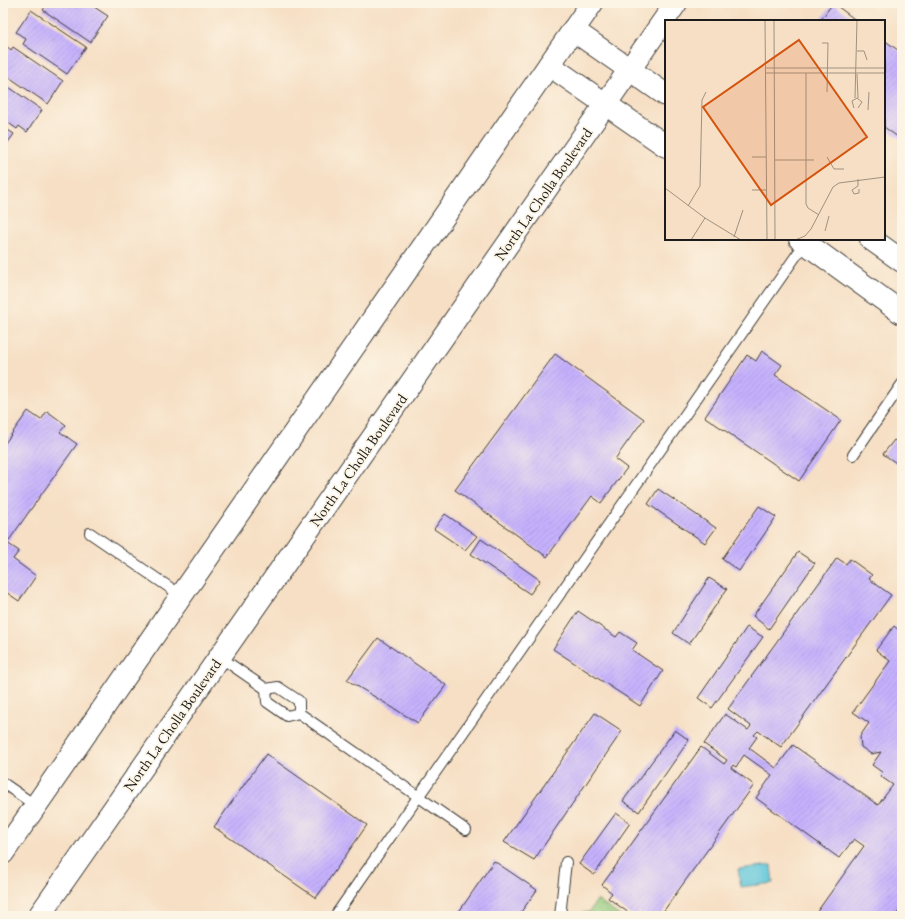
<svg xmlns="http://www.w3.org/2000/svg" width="905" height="919" viewBox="0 0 905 919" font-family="'EB Garamond',serif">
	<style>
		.grass { fill: url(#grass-dots); stroke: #58724c }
		.water { fill: #5fc7db; stroke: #3e727c }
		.building { fill: url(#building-hatch) }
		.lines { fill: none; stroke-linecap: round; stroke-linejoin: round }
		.service-casing { stroke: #3d3935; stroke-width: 12 }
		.tertiary-casing { stroke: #3d3935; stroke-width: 24 }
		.primary-casing { stroke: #3d3935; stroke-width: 24 }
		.service { stroke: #fff; stroke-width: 10 }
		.tertiary { stroke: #fff; stroke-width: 22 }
		.primary { stroke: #fff; stroke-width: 22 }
		.labels { text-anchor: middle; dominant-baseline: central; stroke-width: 3.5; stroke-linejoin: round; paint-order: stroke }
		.street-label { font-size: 15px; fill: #1c1c1c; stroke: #fcf5e5 }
		.inset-road { fill: none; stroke: #9f9181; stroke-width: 1 }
		.view { fill: #d4530e; fill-opacity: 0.15; stroke: #d4530e; stroke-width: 2 }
		.inset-edge { fill: none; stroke: #1c1c1c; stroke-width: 2 }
	</style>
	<defs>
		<pattern id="grass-dots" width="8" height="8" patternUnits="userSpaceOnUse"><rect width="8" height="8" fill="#93c97c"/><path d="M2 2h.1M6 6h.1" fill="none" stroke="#7eac6b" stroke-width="1.8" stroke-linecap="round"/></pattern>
		<pattern id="building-hatch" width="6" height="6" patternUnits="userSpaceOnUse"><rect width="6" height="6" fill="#c5b1fd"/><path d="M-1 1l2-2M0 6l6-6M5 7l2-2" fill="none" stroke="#a998d8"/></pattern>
	</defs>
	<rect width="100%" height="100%" fill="#fcf5e5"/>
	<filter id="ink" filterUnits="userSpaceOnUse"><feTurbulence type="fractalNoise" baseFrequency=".025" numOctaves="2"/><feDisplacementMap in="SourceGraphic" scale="8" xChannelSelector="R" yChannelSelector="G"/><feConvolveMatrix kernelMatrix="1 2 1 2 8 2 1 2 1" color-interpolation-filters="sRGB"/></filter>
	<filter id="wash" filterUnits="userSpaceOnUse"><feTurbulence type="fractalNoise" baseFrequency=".012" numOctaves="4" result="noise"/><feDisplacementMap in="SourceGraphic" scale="16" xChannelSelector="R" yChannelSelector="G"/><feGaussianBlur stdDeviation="0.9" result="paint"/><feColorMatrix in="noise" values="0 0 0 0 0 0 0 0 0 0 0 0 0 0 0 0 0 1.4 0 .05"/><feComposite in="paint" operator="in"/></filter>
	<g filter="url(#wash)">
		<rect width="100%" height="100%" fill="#f6dfc4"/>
		<polygon class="grass" points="597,900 620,916 575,916 575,914 589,912"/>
		<polygon class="water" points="771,865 773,883 741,887 738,869"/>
		<g id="blocks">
			<g class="building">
				<polygon points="48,3 88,3 108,16 90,42 43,10"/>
				<polygon points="833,3 857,21 820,21"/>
				<polygon points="31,10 86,47 67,74 23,44 26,39 16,32"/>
				<polygon points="884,40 902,53 902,140 884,127"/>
				<polygon points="5,45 11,50 13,47 63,81 48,104 3,73 3,48"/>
				<polygon points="3,83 42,110 27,132 19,126 17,129 3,119"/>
				<polygon points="3,127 14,134 3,149"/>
				<polygon points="762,351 782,365 775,375 841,420 799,481 705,417 747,355 756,361"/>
				<polygon points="555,354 644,419 615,459 627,468 601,503 592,496 547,557 455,490"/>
				<polygon points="28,411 41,420 47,411 66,425 60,432 77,444 7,543 19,551 13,559 36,576 19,601 3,590 3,446"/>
				<polygon points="902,437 902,467 883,454 894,440 898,443"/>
				<polygon points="658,489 716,528 705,543 648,504"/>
				<polygon points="759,506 776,517 739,571 722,559"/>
				<polygon points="445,514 477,536 465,550 434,529"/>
				<polygon points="481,539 540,580 530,594 471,554"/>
				<polygon points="798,552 815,563 769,629 753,616"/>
				<polygon points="837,558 846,564 850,559 872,575 869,579 891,595 781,747 758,731 754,735 757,737 749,748 776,768 793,745 878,805 893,785 880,776 883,773 872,765 881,752 871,754 861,747 860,736 869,723 853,712 890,661 876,650 894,626 902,633 902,907 895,916 814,916 864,846 854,839 839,858 756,798 772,775 744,755 736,767 733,765 731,768 754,785 660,916 645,916 639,912 637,916 633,916 608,898 612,893 602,885 701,747 724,764 727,760 704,744 725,714 748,730 751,726 728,709"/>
				<polygon points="709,578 727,589 689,644 673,633"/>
				<polygon points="578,611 616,637 620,632 637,643 632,650 663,671 640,706 553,649"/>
				<polygon points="747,627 763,637 712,708 698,698"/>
				<polygon points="378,638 446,685 418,723 347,680"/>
				<polygon points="595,713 622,731 534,860 504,842"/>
				<polygon points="675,730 689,740 639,812 623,801"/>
				<polygon points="266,754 367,825 316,898 214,827"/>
				<polygon points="616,813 630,823 594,875 579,864"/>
				<polygon points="494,861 537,890 518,916 456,916"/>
			</g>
		</g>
	</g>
	<g filter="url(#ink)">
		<use href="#blocks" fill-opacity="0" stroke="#3d3935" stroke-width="1"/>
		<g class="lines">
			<g class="service-casing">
				<g id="service">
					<polyline points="853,455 902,384"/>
					<polyline points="90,533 182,596"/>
					<polyline points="220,657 266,689 278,687 299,701 299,713"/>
					<polyline points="266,689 267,702 287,716 299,713"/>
					<polyline points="299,713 466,830"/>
					<polyline points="3,783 36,806"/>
					<polyline points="335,916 805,243"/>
					<polyline points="560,916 566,862"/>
				</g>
			</g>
			<g class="tertiary-casing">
				<g id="tertiary">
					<polyline points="573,30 666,95"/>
					<polyline points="549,65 666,146"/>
					<polyline points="800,239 902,313"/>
					<polyline points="871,239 902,261"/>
				</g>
			</g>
			<g class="primary-casing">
				<g id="primary">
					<polyline points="3,853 592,3"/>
					<polyline points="39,916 676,3"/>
				</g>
			</g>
			<use href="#service" class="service"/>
			<use href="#tertiary" class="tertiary"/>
			<use href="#primary" class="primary"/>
		</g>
	</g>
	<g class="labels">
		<g class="street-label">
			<text transform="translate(543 194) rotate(-55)">North La Cholla Boulevard</text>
			<text transform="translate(358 460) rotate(-55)">North La Cholla Boulevard</text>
			<text transform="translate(172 725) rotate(-55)">North La Cholla Boulevard</text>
		</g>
	</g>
	<g transform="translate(665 20)">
		<rect width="220" height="220" fill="#f6dfc4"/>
		<path class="inset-road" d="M100 0 102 220M109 0 110 220M157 23H163L162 72M192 31H199L202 40M101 48H220M101 53H220M141 53V184L143 188 154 195M192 54 193 78M190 78 192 0M189 88 187 81 192 78 197 82 193 88M203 90 204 72M87 137H101M162 137 169 149H179M110 140H149M193 159V166L187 170 189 174 194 173V169M0 168 40 198 76 220M87 170H101M23 186 35 166 37 80 41 72M160 211 164 196M69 217 78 190M26 220 40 198M130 220 140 216 146 209 168 167 174 163 220 157"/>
		<path class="view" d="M134 20 202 117 106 185 38 87Z"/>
		<rect width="220" height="220" class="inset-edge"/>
	</g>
	<rect width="905" height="919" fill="none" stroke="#fcf5e5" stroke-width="16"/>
</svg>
